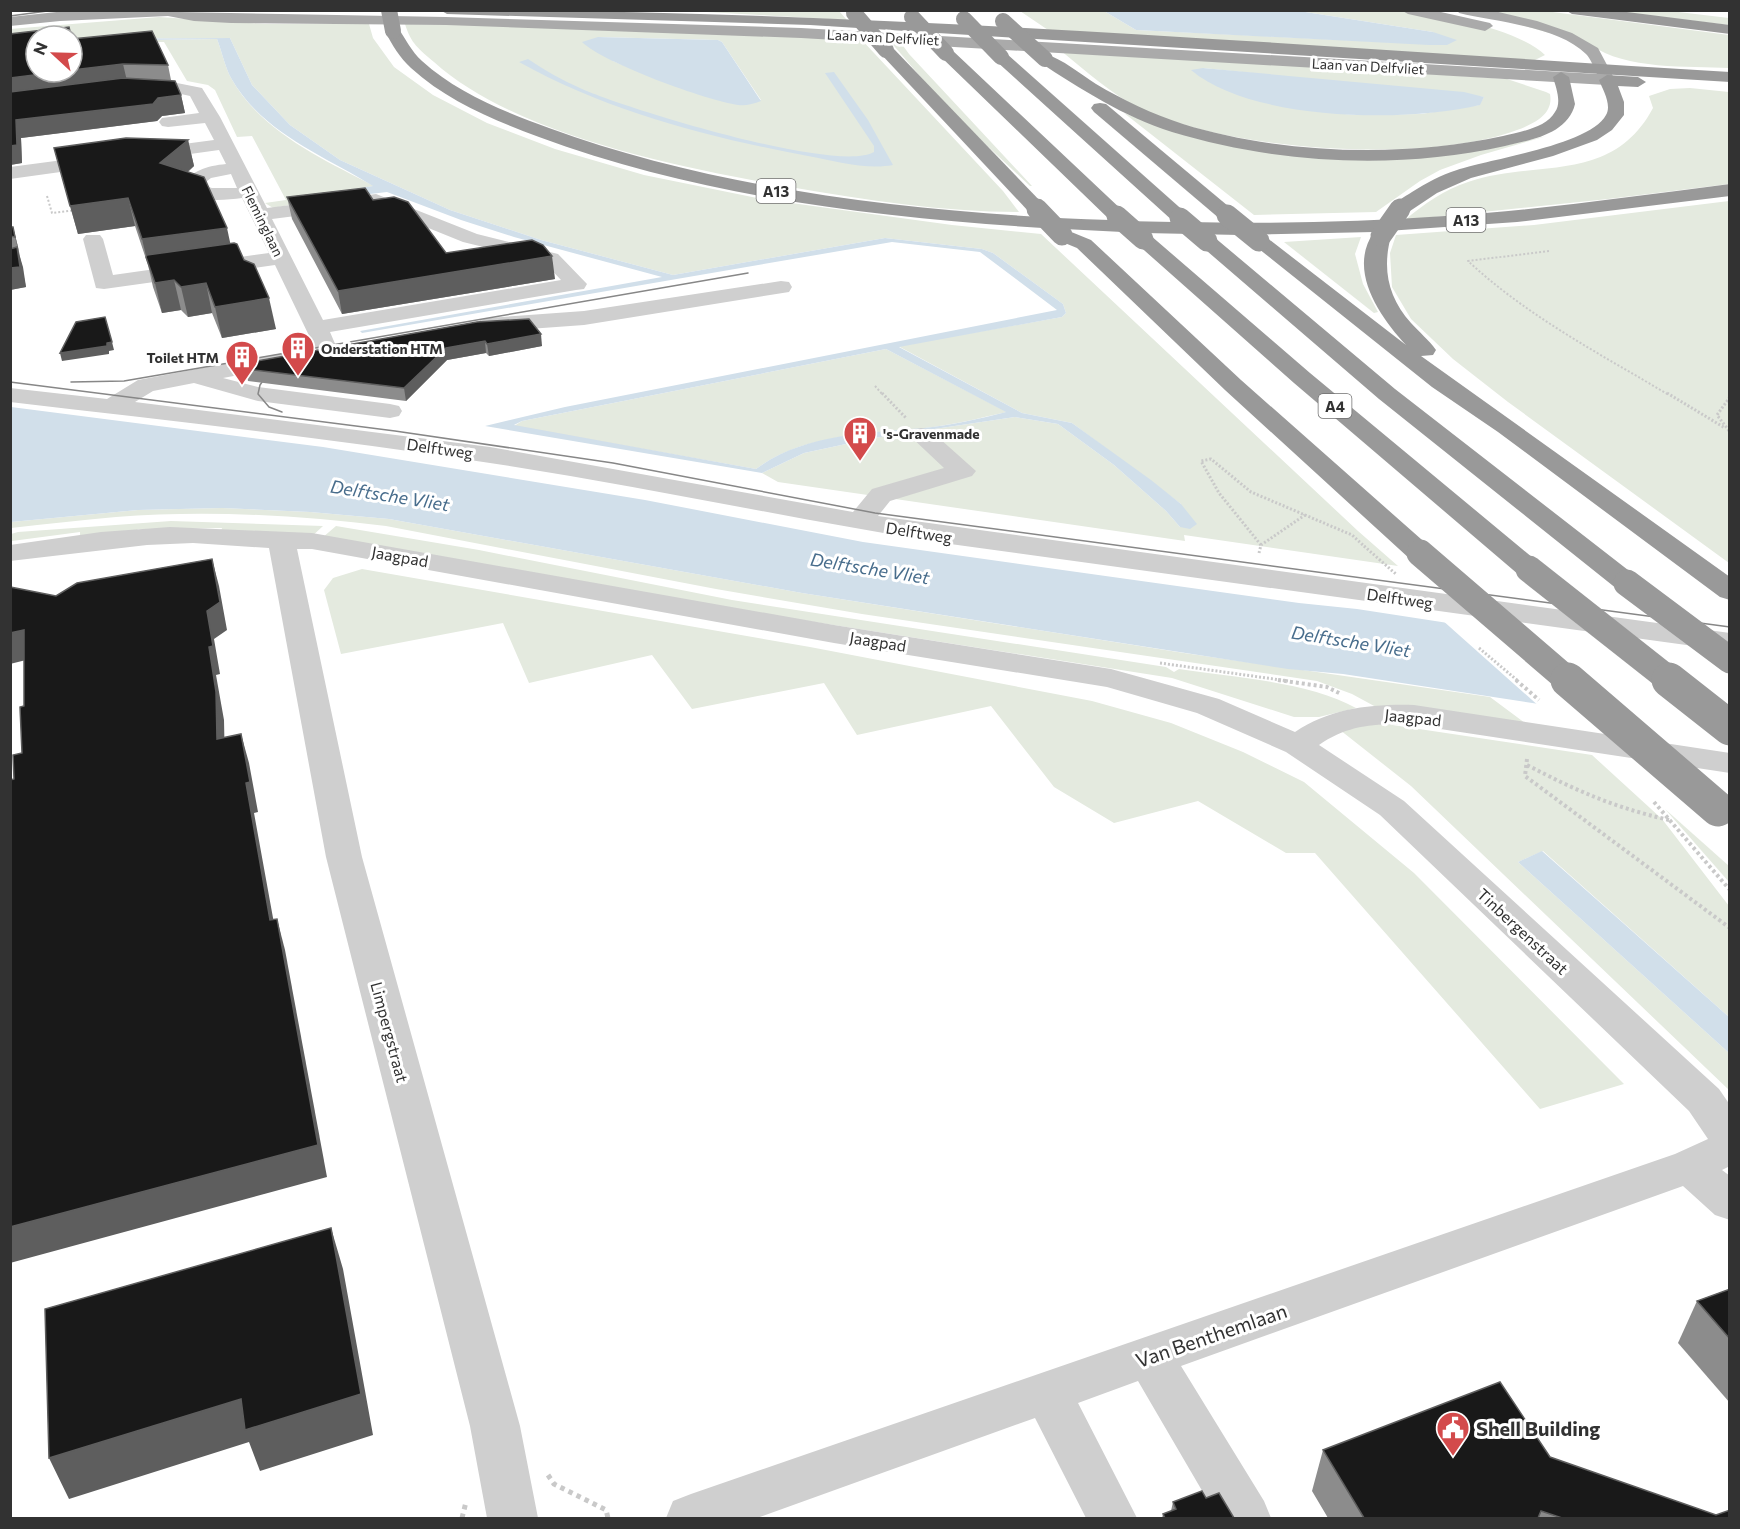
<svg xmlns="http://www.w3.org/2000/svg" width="1740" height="1529" viewBox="0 0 1740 1529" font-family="Commissioner,sans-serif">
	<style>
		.green { fill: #e4eadf; fill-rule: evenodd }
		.water { fill: #d1dfea; fill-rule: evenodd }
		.pier { fill: #fff }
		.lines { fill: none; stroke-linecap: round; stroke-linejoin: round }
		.path-far3 { stroke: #c9c9c9; stroke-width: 2; stroke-dasharray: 2 2; stroke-linecap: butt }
		.path-far2 { stroke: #c9c9c9; stroke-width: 3; stroke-dasharray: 2 2; stroke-linecap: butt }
		.path-far1 { stroke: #c9c9c9; stroke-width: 4; stroke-dasharray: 3 3; stroke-linecap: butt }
		.path { stroke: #c9c9c9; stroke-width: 5; stroke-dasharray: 4.5 4.5; stroke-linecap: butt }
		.minor { fill: #cfcfcf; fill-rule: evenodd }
		.major { fill: #aaa; fill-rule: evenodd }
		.highway { fill: #999; fill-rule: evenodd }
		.tram { stroke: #878787; stroke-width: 1.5 }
		.path-bridge-far1 { stroke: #c9c9c9; stroke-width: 3; stroke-dasharray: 2 2; stroke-linecap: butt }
		.path-bridge { stroke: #c9c9c9; stroke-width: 4; stroke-dasharray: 3 3; stroke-linecap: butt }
		.highway-bridge-far3 { stroke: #999; stroke-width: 16 }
		.highway-bridge-far2 { stroke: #999; stroke-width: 21 }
		.highway-bridge-far1 { stroke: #999; stroke-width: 27 }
		.highway-bridge { stroke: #999; stroke-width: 35 }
		.wall { fill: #8c8c8c }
		.shaded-wall { fill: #5e5e5e }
		.building { fill: #191919; stroke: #5e5e5e; stroke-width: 1.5 }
		.labels { text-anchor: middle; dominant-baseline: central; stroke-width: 6; stroke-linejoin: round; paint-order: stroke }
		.far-street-label { font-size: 14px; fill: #323232; stroke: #fff }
		.far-poi-label { font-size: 14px; font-weight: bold; fill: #323232; stroke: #fff; text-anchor: start }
		.shield { fill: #fff; stroke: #707070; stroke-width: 1.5 }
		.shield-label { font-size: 15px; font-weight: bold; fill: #323232 }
		.street-label { font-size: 16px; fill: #323232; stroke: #fff }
		.water-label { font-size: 18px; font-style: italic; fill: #486d8c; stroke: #fff }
		.near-street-label { font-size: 20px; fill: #323232; stroke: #fff }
		.near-poi-label { font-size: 20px; font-weight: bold; fill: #323232; stroke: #fff; text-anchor: start }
	</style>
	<rect width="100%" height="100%" fill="#fff"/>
	<g class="green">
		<polygon points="689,11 839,11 847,20"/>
		<path d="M1020 11H1104L1136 30 1447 45 1433 32 1299 11C1333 11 1368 8 1401 11 1438 14 1519 29 1545 55L1533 61 1051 32Z"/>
		<path d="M1473 11H1545L1729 35V68C1689 66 1625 70 1591 45Z"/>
		<polygon points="1609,11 1670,11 1729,18 1729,25"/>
		<polygon points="159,17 265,24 369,24 373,38 394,67 433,95 487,123 555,149 644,175 762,199 952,225 1041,234 1358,531 1398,566 1184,535 1185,541 778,482 762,473 804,453 874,438 1015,417 1058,424 1114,465 1166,511 1180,527 1181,504 1072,423 1022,413 898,346 1062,317 1066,313 1063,304 993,253 982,249 885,238 673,275 541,240 450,210 340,160 290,125 252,85 230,38 72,39 72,36 36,36 11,40 10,29"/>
		<path d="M405 24 648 28 860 38 1003 191 1019 212C942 212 865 200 790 187 682 168 516 136 434 62 419 49 411 44 405 24ZM598 37 718 40 722 42 761 100 659 80 613 61 597 51Z"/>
		<path d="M217 39C222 52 225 67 231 78 261 132 323 159 374 186L310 196 311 201 273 208 265 203 286 200 252 136 237 137 215 90 208 85 187 81 164 42 72 41Z"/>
		<polygon points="889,40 899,40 909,54 1032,186 1030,186 948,109"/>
		<path d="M1060 50 1507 79 1546 92 1550 94C1554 115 1533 124 1517 130 1435 161 1276 151 1192 127 1176 122 1156 117 1141 109 1111 94 1086 71 1060 50ZM1203 68 1484 97 1479 105 1421 114 1355 115 1313 111 1264 102Z"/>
		<path d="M1690 88 1729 92V184L1608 199 1405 220C1424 204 1444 190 1468 182 1536 159 1612 185 1653 108L1649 96 1670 89Z"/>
		<polygon points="1124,113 1167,129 1314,154 1503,146 1547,136 1481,155 1440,170 1420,181 1376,212 1254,215"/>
		<polygon points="1729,201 1730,201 1729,563 1508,402 1453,359 1411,319 1392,287 1390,253 1396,235 1534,225"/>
		<polygon points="1361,237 1355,254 1363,284 1378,312 1374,313 1284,242"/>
		<path d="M886 349 1007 412C980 418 952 425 925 428 868 434 803 434 756 469L514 426 522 421Z"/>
		<path d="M222 508 310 512 389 519 802 593 1184 653 1490 697 1529 726 1376 707 1352 694 1317 681 862 614 716 589 386 526C297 515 205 510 116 517 81 520 46 524 11 528V522L138 510Z"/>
		<polygon points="171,521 323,526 309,539 221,532 222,528 138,529 136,532 80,536 80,532 12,541 11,544 11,534 18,532"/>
		<path d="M336 526 479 550 732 600 1166 667 1174 672 1179 669C1232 677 1310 682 1356 708L1319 717H1294L1172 678 648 596 322 538Z"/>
		<polygon points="362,569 810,647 1092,701 1171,723 1243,752 1304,782 1414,873 1624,1084 1540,1109 1315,853 1286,853 1198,801 1114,823 1054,787 991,706 857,735 824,683 692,709 652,655 529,683 503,623 341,654 324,590 333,578"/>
		<polygon points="1379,723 1592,755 1662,819 1729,906 1729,1017 1543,851 1518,862 1729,1053 1729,1090 1411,786 1340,730"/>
		<polygon points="1665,809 1729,866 1729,882"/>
	</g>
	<g class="water">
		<polygon points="1104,11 1299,11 1433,32 1457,40 1447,45 1429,45 1136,30"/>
		<path d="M598 37 718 40 722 42 761 101C753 104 746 106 738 105 708 101 603 63 582 42Z"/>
		<path d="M230 38 252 85 290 125 340 160 450 210 541 240 673 275 885 238 982 249 993 253 1063 304 1066 313 1062 317 899 347 1022 413 1072 423 1151 480 1181 504 1197 524 1190 529 1180 527 1166 511 1114 465 1058 424 1015 417 874 438 804 453 762 473 485 426 565 407 1057 310 980 252 892 242 362 333 360 331 662 277 514 237 461 220 387 192 311 201 310 196 373 186C323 155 262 133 231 78 225 67 222 52 217 39L72 41V39ZM886 349 1006 412C980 419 951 425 924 428 868 433 802 434 756 469L514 425 522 421Z"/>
		<path d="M528 59C544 70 562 80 580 88 623 108 838 174 874 152V146L825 73 834 72 868 120 893 165C867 170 834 161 808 156 707 137 609 112 519 62Z"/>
		<path d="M1203 68 1464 92 1484 97 1480 105C1406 123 1251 121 1191 70Z"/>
		<polygon points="11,407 323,447 645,500 863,542 1299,603 1357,609 1729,666 1729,733 1343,674 1288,669 802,593 389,519 310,512 222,508 138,510 11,522"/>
		<polygon points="1542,851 1729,1017 1729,1053 1518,862"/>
	</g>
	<polygon class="pier" points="1441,619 1730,663 1730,736 1541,708"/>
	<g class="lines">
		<g class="path-far3">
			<polyline points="47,196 52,213 75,210"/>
			<path d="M1549 251 1468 261C1527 316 1600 354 1669 395"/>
			<polyline points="875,386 883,395"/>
		</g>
		<g class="path-far2">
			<polyline points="882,393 906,418"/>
			<polyline points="1667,393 1725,428"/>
			<polyline points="1730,397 1717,415 1730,432"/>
			<polyline points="1261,545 1219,493 1201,461 1211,459 1251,492 1352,535 1364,546"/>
			<polyline points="1259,553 1261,545 1305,515"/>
			<polyline points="1160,663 1288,681"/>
		</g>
		<g class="path-far1">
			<polyline points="1278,680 1327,687 1341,694"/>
			<polyline points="1527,759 1525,776 1730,928"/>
			<path d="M1527 765C1577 791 1613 807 1669 820"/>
			<polyline points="1654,802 1730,890"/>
		</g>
		<g class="path">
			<polyline points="548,1475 554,1484 606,1510 608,1518"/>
			<polyline points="462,1518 466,1502"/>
		</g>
		<g class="minor">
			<path d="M172 82 202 88 220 117 267 208 376 194 477 234 558 254 587 284 584 289 576 290 330 332 336 346 333 351 325 353 317 351 314 346 275 265 104 289 96 288 83 239 86 235H100L103 239 113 275 269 253 242 198C224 200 193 204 182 187 191 170 207 166 226 164L219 150 10 179V167L214 140 205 123 168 127 162 126 159 122 162 118 199 113 190 96 172 92 134 93 126 88 134 83ZM231 174 237 188H212L202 185 211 178ZM374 206 463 242 544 262 561 280 323 320 272 219Z"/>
			<polygon points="781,281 789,282 792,287 789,292 584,325 488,332 480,330 477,325 480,320 488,318 584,311"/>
			<path d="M289 352 297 354 301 359 297 364 223 378 258 387 390 404 399 406 402 411 399 416 390 418 258 401 194 383 153 391 135 402 490 447 853 512 872 489 944 468 909 435 912 430 921 428 930 430 976 471 972 476 890 501 878 516 1730 633V651L943 543C792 519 642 486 490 463 331 438 171 421 10 402V388L107 399 138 380Z"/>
			<path d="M170 527 312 533 834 625 1111 669 1219 699 1295 732C1331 708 1371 704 1414 705L1730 753V773L1414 725C1379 723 1349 724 1319 745L1404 801 1719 1089 1730 1105V1166L1722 1170 1730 1176V1220L1715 1215 1683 1186 1181 1366 1264 1501 1271 1518H1218L1138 1381 1078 1403 1137 1518H1086L1035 1418 757 1518H666L673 1501 691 1494 1675 1154 1708 1139 1689 1111 1380 815 1286 752 1197 713 1107 687 834 643 312 549H297L362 857 520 1426 538 1518H487L470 1426 326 857 269 548 193 543 147 545 10 561V545L101 532Z"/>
		</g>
		<g class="major">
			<path d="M75 10 446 17 801 28 1597 74C1594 68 1591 59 1586 54 1558 26 1496 22 1459 13L1457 10H1490L1537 21 1572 33 1598 48 1615 80 1607 85 801 38 446 25 231 23 194 21 168 16 60 21 10 26V17Z"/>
			<polygon points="1401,10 1432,10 1490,23 1493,26 1485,31 1408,14"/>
		</g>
		<g class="highway">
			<path d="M440 10C870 10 1300 46 1730 72V82L810 25 447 14Z"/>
			<polygon points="1565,10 1611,10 1730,25 1730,34 1572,14"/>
			<path d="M393 26 398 28C406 39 411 51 422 61 457 93 505 112 549 128 720 191 928 214 1110 220L940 56 938 53 946 48 952 50 1124 212 1127 216 1123 221 1174 222 995 60 993 57 995 54H1007L1187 214 1190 218 1186 222C1272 224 1359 222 1445 216 1540 210 1635 196 1730 184V196L1517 222 1387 231 1391 236C1382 269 1388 297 1411 323 1419 332 1429 340 1436 350L1433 355 1421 356 1730 577V600L1720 597 1498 432 1432 387 1249 241 1252 237H1266L1406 345C1380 317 1347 270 1374 232L1240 235 1144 233 1150 235 1310 373 1539 563 1543 569 1539 575 1529 577 1519 575 1294 383 1136 243 1133 239 1136 235 1142 233 1064 229 1091 240 1241 380 1430 547 1434 553 1430 559 1420 561 1410 559 1225 390 1077 248 1055 239 1052 235 1055 231 1061 229C886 219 704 198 539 137 494 120 447 101 411 68 400 58 392 45 385 31Z"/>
			<polygon points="886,45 892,47 1044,205 1047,209 1044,213 1030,213 880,53 878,50 880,47"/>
			<path d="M1045 54C1063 59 1080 74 1096 84 1123 100 1152 114 1183 124 1280 154 1403 158 1503 136 1519 132 1546 128 1555 112 1562 102 1556 88 1553 77L1561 72 1569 77 1575 104C1568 134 1531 140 1505 146 1397 170 1278 164 1172 132 1124 117 1081 89 1039 62L1037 59Z"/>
			<path d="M1607 75 1638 77 1646 82 1638 87 1618 86 1624 102V115L1612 130 1597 140 1553 156 1471 178 1437 193 1407 213H1393L1390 209C1395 202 1404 197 1412 192 1426 183 1441 175 1457 170 1490 159 1590 145 1606 115 1612 105 1603 90 1599 80Z"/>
			<polygon points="1100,103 1106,104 1234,211 1237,215 1234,219 1220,219 1094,112 1091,108 1094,104"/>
			<polygon points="1207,235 1214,237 1395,389 1637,577 1641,583 1637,589 1627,592 1617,589 1379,399 1200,245 1197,241 1200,237"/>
		</g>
		<g class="tram">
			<polyline points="10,16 55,10"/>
			<polyline points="271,369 260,385 258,394 269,407 282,412"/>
			<polyline points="10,382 395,431 613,463 875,513 1730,627"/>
			<polyline points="71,382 124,381 748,273"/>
		</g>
		<g class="path-bridge-far1">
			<polyline points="1364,546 1397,575"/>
			<polyline points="1479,648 1518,681"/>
		</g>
		<polyline class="path-bridge" points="1516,680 1539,700"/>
		<g class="highway-bridge-far3">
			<polyline points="389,10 393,31"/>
			<polyline points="854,13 886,50"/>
			<polyline points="912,17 946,53"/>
			<polyline points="964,19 1001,57"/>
			<polyline points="1003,21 1045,59"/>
		</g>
		<g class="highway-bridge-far2">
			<polyline points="1037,209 1062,235"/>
			<polyline points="1227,215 1259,241"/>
			<polyline points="1117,216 1143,239"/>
			<polyline points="1180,218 1207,241"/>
			<polyline points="1381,236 1400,209"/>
		</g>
		<g class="highway-bridge-far1">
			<polyline points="1420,553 1569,681"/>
			<polyline points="1529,569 1671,681"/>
			<polyline points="1627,583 1730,660"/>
		</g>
		<g class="highway-bridge">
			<polyline points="1568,680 1718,809"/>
			<polyline points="1669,680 1730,728"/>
		</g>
	</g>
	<g class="wall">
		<polygon points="10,34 72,39 168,65 171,80 181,95 185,113 162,116 157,121 21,138 22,163 10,165"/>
		<polygon points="188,140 194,166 188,172 230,244 276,329 222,338 212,313 188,317 181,310 162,313 153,287 148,265 135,226 78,234 54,148"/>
		<polygon points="287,197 373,200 446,253 555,279 342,314 292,219"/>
		<polygon points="10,227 13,227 18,247 26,287 10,290"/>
		<polygon points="529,319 542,346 489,356 486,353 447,360 406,401 248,381 245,369"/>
		<polygon points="1730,1289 1730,1403 1678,1343 1697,1301"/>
		<polygon points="1323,1450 1550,1457 1716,1515 1730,1518 1328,1518 1312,1491"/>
		<polygon points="1206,1498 1234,1518 1162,1518 1163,1514 1171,1511 1173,1502"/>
	</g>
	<g class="shaded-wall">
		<polygon points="123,64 127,81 10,96 10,78 58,72 72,72 72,70"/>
		<polygon points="181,95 185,113 162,116 157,121 21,138 22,163 10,165 10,146 16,120"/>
		<polygon points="188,140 194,166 166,190 160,163"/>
		<polygon points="128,198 135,226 78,234 70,206"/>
		<polygon points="13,227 18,247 20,257 15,237"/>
		<polygon points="227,228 233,256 147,260 142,239"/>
		<polygon points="17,247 23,267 26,287 10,290 10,268"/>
		<polygon points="552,256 555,279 342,314 338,291"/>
		<polygon points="174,280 181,310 162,313 155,283"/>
		<polygon points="206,283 212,313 188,317 181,287"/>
		<polygon points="269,298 276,329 222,338 215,307"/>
		<polygon points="541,334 542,346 489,356 487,344"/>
		<polygon points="485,341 486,353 447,360 406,401 404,388 446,348"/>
		<polygon points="112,342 114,350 109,351 109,354 62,361 60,353"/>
		<polygon points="212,559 219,586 227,630 214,639 220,674 216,675 224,720 225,768 217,739 209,647 207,611"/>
		<polygon points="24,630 34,658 10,664 10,633"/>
		<polygon points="241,734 249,763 258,812 254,813 279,951 270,920 246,783"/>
		<polygon points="277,919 285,950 327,1177 10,1263 10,1227"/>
		<polygon points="331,1228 343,1269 373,1435 260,1471 249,1442 69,1499 49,1458"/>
	</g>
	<g class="building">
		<polygon points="69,27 71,36 36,36 36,72 58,72 10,78 10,34"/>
		<polygon points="152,31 168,65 123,64 72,70 72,39"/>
		<polygon points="123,78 175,81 181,95 158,98 153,104 16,120 17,145 10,146 10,92"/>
		<polygon points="126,138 188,140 160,163 204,177 227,228 142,239 128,198 70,206 54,148"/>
		<polygon points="365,188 373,200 394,197 408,202 446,253 532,240 543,245 552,256 338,291 287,197"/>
		<polygon points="10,227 13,227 15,237 10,236"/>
		<polygon points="234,243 237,244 244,260 254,264 269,298 215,307 206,283 181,287 174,280 155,283 146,257 147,255"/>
		<polygon points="17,247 20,267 10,268 10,249"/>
		<polygon points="105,317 112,342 107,343 107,346 60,353 76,322"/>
		<polygon points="529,319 541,334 487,344 485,341 446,348 404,388 245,369 245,363 477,322"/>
		<polygon points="212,559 220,602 207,611 213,646 209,647 216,692 217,739 241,734 250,782 246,783 270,920 277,919 318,1145 10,1227 10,780 14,779 13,755 22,753 20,707 24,706 24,630 10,633 10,587 56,596 77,583"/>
		<polygon points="331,1228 361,1394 245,1430 241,1399 49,1458 45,1309"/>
		<polygon points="1730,1289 1730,1339 1697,1301"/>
		<polygon points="1500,1382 1550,1457 1716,1515 1730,1510 1730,1518 1562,1518 1541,1511 1538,1518 1364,1518 1323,1450"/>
		<polygon points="1202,1491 1206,1498 1219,1493 1234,1518 1165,1518 1163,1514 1176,1509 1173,1502"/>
	</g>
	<defs>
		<g id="building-pin" transform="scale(1.725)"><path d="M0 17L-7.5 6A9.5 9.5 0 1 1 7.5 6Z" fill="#d34a4b" stroke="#fff"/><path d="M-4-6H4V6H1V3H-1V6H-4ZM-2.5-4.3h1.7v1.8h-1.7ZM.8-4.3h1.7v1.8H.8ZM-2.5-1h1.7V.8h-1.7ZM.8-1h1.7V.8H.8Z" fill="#fff"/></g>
		<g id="civic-pin" transform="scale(1.725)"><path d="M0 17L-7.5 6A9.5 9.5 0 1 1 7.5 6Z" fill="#d34a4b" stroke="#fff"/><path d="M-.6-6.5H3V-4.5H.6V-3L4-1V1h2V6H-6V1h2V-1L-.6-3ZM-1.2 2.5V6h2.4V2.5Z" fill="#fff"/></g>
	</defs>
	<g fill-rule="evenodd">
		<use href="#building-pin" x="298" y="348"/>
		<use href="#building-pin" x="242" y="357"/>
		<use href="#building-pin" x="860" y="433"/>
		<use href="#civic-pin" x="1453" y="1428"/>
	</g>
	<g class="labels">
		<g class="far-street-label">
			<text transform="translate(883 37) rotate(3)">Laan van Delfvliet</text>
			<text transform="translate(1368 66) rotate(3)">Laan van Delfvliet</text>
			<text transform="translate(263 221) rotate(64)">Fleminglaan</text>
		</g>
		<g class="far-poi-label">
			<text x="321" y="348">Onderstation HTM</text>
			<text x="219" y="357" text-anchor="end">Toilet HTM</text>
			<text x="883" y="433">'s-Gravenmade</text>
		</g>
		<g class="shield">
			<rect x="756.5" y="179" width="39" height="24" rx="4.5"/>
			<rect x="1446.5" y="208" width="39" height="24" rx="4.5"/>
			<rect x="1318.5" y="394" width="33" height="24" rx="4.5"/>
		</g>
		<g class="shield-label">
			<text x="776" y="191">A13</text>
			<text x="1466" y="220">A13</text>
			<text x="1335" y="406">A4</text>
		</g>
		<g class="street-label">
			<text transform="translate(440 448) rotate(8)">Delftweg</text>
			<text transform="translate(919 532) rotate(9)">Delftweg</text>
			<text transform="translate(400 556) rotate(10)">Jaagpad</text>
			<text transform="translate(1400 598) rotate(8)">Delftweg</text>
			<text transform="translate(878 641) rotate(9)">Jaagpad</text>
			<text transform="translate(1413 717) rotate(6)">Jaagpad</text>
			<text transform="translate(1523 931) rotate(43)">Tinbergenstraat</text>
			<text transform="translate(390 1032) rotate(75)">Limpergstraat</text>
		</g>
		<g class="water-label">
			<text transform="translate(390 495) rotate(9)">Delftsche Vliet</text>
			<text transform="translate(870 568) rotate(9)">Delftsche Vliet</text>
			<text transform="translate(1351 641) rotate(9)">Delftsche Vliet</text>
		</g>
		<g class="near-street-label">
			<text transform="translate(1211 1335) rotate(-19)">Van Benthemlaan</text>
		</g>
		<g class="near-poi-label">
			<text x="1476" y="1428">Shell Building</text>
		</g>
	</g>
	<rect width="1740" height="1529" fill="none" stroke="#323232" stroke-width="24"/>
	<g transform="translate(54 54) rotate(292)"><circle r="28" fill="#ffffff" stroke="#adadad" stroke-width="1.5"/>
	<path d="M0-4.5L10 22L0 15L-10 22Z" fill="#d34a4b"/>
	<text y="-9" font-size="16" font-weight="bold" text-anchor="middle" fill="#323232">N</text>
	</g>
</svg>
